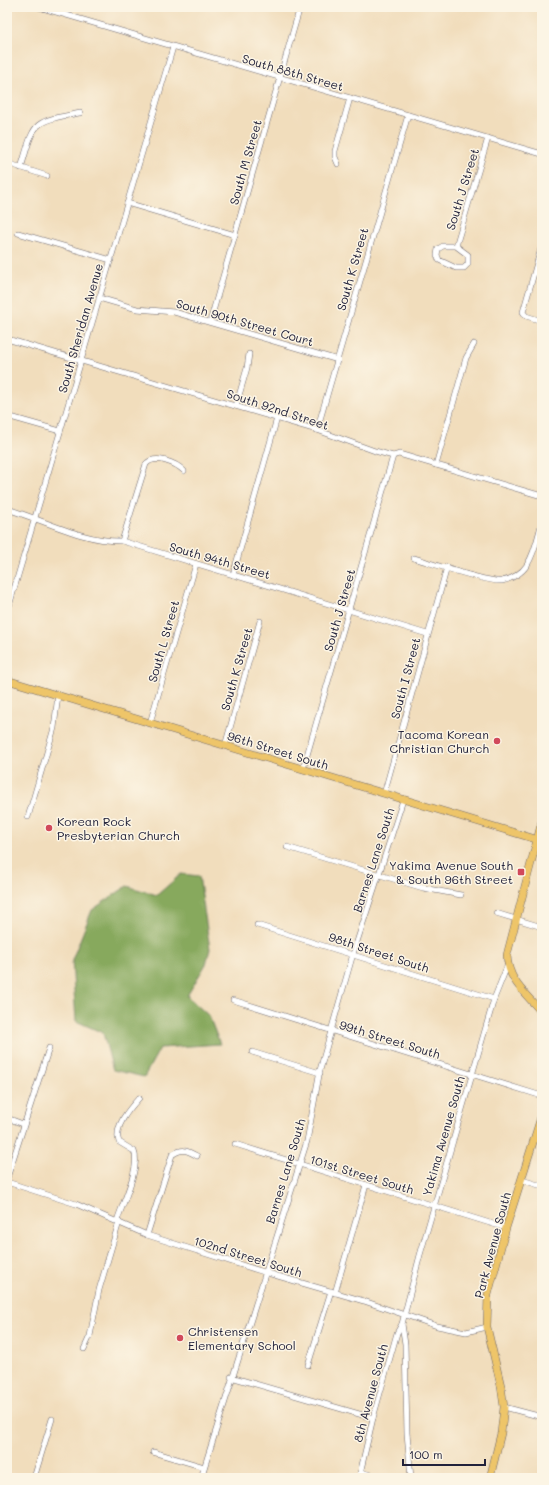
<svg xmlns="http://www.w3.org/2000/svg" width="549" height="1485" viewBox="0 0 549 1485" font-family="Mali,sans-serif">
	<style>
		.forest { fill: #87a95d; stroke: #54664c }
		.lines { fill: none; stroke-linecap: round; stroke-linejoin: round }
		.minor-casing { stroke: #6a6368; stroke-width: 6 }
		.major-casing { stroke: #6a6368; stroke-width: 8 }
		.minor { stroke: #fff; stroke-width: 5 }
		.major { stroke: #eec569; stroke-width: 7 }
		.poi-dot { fill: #d1495b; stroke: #fcf5e5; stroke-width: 1.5 }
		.labels { text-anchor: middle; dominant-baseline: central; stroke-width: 3; stroke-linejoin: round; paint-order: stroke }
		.street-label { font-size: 12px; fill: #22223b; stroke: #fcf5e5 }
		.poi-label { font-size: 12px; fill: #22223b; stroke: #fcf5e5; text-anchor: end }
	</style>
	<rect width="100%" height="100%" fill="#fcf5e5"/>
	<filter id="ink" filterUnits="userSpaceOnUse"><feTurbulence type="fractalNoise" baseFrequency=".025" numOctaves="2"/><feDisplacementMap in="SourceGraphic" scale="8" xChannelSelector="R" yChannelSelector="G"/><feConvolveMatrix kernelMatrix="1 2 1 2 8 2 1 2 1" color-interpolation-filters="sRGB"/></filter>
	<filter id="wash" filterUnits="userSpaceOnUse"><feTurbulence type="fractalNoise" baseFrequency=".012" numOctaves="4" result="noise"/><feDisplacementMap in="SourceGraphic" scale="16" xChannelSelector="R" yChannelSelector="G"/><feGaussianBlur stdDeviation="0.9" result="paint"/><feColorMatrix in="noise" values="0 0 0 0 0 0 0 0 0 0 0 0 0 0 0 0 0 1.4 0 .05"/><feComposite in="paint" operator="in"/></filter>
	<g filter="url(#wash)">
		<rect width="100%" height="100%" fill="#f1ddbc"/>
		<polygon class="forest" points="181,874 199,876 210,949 206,964 187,996 209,1016 220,1044 160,1048 144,1077 113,1070 103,1033 76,1021 72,960 92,910 127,886 157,895"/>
	</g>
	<g filter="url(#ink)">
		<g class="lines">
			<g class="minor-casing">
				<g id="minor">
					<polyline points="39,7 542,154"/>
					<polyline points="7,8 8,7"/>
					<polyline points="7,163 47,176"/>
					<polyline points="338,164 335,157 335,151 350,98"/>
					<path d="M21 168C35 121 31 122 80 113"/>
					<polyline points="127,203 235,235"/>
					<polyline points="18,233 111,260"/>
					<polyline points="542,245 523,312 526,316 542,321"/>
					<polyline points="456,246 468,255 468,264 464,268 456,268 439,260 437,255 438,249 443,246 456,246 488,138"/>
					<polyline points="99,298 137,309 174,312 338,360"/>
					<polyline points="210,322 300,7"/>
					<polyline points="7,339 317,430 375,451 393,456 399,454 542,496"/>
					<polyline points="236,406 247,368 249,354"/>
					<polyline points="7,416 60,431"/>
					<polyline points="317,430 408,115"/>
					<polyline points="436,465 466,358 474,344"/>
					<path d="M7 509C44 520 84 542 122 541L427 634"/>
					<path d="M122 541 146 464C155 454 176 463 184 471"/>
					<path d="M414 558C431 563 488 583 502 581 512 579 522 573 527 565 535 553 538 536 542 522"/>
					<polyline points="233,575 277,418"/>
					<polyline points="7,613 173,47"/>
					<polyline points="150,723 196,564"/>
					<polyline points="225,746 260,621"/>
					<polyline points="303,769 393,456"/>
					<polyline points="384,794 447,567"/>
					<polyline points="28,817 54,728 58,695"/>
					<polyline points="287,847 423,888 461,895"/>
					<polyline points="496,913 542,927"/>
					<polyline points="257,925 494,999"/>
					<polyline points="233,1000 542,1096"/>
					<polyline points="252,1052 320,1073"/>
					<polyline points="7,1118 23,1124"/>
					<polyline points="235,1144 506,1228"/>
					<polyline points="7,1178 49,1048"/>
					<polyline points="522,1180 542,1186"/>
					<polyline points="7,1182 76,1204 147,1235 264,1272 364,1301 437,1326 466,1332 487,1327"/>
					<path d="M117 1221C122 1204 141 1167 134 1151L119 1142C113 1127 130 1108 139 1098"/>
					<path d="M147 1235 172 1155C182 1148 187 1150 197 1156"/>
					<polyline points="335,1293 366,1185"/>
					<polyline points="402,1324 405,1344 407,1433 411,1478"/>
					<polyline points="84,1349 90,1336 99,1290 119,1222"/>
					<polyline points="308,1365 331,1291"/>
					<polyline points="231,1377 373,1418"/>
					<polyline points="504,1407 542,1417"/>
					<polyline points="153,1452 204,1467"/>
					<polyline points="361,1472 381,1478"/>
					<polyline points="34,1478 52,1419"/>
					<polyline points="201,1478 307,1141 320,1070 331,1031 353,954 403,800"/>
					<polyline points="359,1478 373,1418 397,1333 402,1324 420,1255 494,999 508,964"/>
				</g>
			</g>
			<g class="major-casing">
				<g id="major">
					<polyline points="7,680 542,841"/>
					<path d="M542 821 507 955C508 982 527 994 542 1013"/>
					<polyline points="490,1478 501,1433 504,1407 501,1386 487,1327 488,1295 506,1228 542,1114"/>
				</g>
			</g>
			<use href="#minor" class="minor"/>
			<use href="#major" class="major"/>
		</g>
	</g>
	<g class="poi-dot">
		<circle cx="497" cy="741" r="4"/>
		<circle cx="49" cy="828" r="4"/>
		<rect x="517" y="868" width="8" height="8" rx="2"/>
		<circle cx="180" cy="1338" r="4"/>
	</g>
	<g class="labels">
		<g class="street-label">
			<text transform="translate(293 72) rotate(16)">South 88th Street</text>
			<text transform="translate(245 162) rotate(-74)">South M Street</text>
			<text transform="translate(462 189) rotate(-73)">South J Street</text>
			<text transform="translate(352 269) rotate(-74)">South K Street</text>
			<text transform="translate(245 322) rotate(16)">South 90th Street Court</text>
			<text transform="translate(80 328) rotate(-74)">South Sheridan Avenue</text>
			<text transform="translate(278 409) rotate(18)">South 92nd Street</text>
			<text transform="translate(220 560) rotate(16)">South 94th Street</text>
			<text transform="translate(339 610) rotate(-74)">South J Street</text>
			<text transform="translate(163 641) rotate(-74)">South L Street</text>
			<text transform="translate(236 669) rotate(-74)">South K Street</text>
			<text transform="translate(405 678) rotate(-75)">South I Street</text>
			<text transform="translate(278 750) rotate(17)">96th Street South</text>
			<text transform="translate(373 860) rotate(-72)">Barnes Lane South</text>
			<text transform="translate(379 952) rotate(18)">98th Street South</text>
			<text transform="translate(390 1039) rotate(17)">99th Street South</text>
			<text transform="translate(443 1136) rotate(-74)">Yakima Avenue South</text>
			<text transform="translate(285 1171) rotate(-73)">Barnes Lane South</text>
			<text transform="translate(362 1174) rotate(17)">101st Street South</text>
			<text transform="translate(492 1245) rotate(-75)">Park Avenue South</text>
			<text transform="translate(248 1256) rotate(17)">102nd Street South</text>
			<text transform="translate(370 1393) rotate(-75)">8th Avenue South</text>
		</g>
		<g class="poi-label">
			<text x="489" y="734">Tacoma Korean<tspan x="489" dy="14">Christian Church</tspan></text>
			<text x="57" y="821" text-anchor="start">Korean Rock<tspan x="57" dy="14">Presbyterian Church</tspan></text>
			<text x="513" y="865">Yakima Avenue South<tspan x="513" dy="14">&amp; South 96th Street</tspan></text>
			<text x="188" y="1331" text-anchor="start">Christensen<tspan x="188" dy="14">Elementary School</tspan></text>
		</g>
	</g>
	<rect width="549" height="1485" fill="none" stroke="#fcf5e5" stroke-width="24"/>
	<path d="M403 1459v6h82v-6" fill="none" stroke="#22223b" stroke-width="2"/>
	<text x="409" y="1459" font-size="12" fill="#22223b" stroke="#fcf5e5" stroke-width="3" paint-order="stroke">100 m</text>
</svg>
